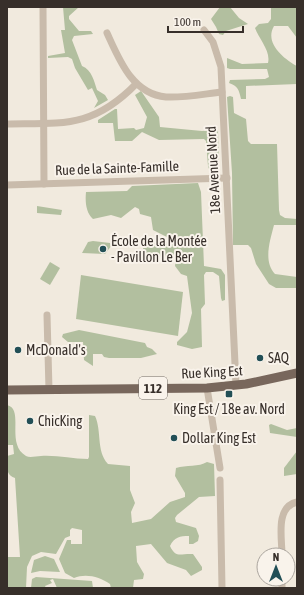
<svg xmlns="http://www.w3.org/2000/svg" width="304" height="595" viewBox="0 0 304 595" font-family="'Asap Condensed',sans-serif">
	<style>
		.green { fill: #b2bf9f }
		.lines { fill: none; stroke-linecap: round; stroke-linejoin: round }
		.minor { stroke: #c9bbab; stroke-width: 7 }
		.major { stroke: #78675c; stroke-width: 9 }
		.poi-dot { fill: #224f56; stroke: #f9f3eb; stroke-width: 1.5 }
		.labels { text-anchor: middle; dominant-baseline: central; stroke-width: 4; stroke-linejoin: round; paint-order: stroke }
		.shield { fill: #f9f3eb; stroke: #716a64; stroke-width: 1 }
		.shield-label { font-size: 13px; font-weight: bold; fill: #372f2a }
		.street-label { font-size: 14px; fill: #372f2a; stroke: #f9f3eb }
		.poi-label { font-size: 14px; fill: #372f2a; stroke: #f9f3eb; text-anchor: start }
	</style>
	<rect width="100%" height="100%" fill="#f1eade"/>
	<g class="green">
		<path d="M63 7H79L69 16V19L79 31H91L93 34 74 36 72 40 82 66C92 70 94 81 97 90L105 95 108 100 94 108 98 101 92 88 88 90 75 68 72 59 68 57 48 58V56L65 53 61 30H65Z"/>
		<polygon points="220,7 230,7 239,18 248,24 226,31 223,35 219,34 216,27 211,19"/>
		<path d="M271 7H297V38L288 26H274C264 43 284 59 297 66V84L246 86V99H241C239 90 238 86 229 83L230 80 265 79 269 77 267 69H230L227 68V58L242 64 268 63C271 51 259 39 255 28L259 24 268 23 271 19Z"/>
		<polygon points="141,91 159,117 160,127 202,131 218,130 219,166 216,169 209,169 208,166 206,141 204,139 159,140 142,132 132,141 115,141 113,123 98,123 98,120 115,109 117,109 118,129 134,128 136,130 144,128 147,117 135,95"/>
		<path d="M230 96 233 97 234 113 246 119 248 141 251 144H277L279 210 280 215 285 218 297 219V225H274C270 241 263 261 275 274L297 277V288H276L269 284 256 264 251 248 248 245H233L232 173 227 97Z"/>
		<path d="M198 183 201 192 204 266 221 269 225 275V300L222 301 221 298 219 276 213 272H206L204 275 205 304 201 309 202 347 192 349 177 345V342L187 332 192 313 187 276 181 274 175 266 176 257 146 256 143 249 145 242H167V237L153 230 151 217 140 214 139 209 135 207 121 218 111 215 93 219C86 213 85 202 86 192L127 191 132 186Z"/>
		<polygon points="37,206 62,210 61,215 37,213"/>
		<polygon points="93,241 110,243 112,245 105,254 82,253 88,242"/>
		<polygon points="50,262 60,268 50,285 40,279"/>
		<polygon points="81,275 183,292 178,336 76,319"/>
		<polygon points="79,330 145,343 147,347 152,349 157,354 141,358 109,358 104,357 102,354 93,354 93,366 84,360 83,342 68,342 62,337 63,334"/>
		<path d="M7 405C25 409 5 444 26 456 30 458 36 456 41 456 57 455 72 459 88 459L89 457V415L95 416C102 431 96 451 108 464L130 466V490L135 503 131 512 132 523 151 519 170 502 185 497V493L175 476 176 468C186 465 199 467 207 462L214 464 215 496 199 497 177 515 175 518 176 522 196 528 199 536 198 541 193 544H189V536C180 536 174 537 170 546 176 559 181 553 193 554L202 567V570L191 576 186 570 167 563 151 544 136 546 137 562 144 574 143 579 134 580 133 588H111L110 584C100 577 86 573 74 578L65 573 59 559 67 540H71V544H82V530L72 528 70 530V536L65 538 56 554 41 552 32 556 27 567 26 588H7V557H20L15 478C5 475 7 465 7 456L14 454 13 445H7Z"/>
		<polygon points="271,424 287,430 297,428 297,437 270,433 269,425"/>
		<polygon points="297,451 297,474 284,476 284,468"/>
		<polygon points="45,556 54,559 60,572 40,571 31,573 34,560"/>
		<polygon points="36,577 92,581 93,588 57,588 53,579 50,580 52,583 45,586 46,588 31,588 32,579"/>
	</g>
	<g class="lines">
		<g class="minor">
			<polyline points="43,7 44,184"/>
			<polyline points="204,30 213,42 221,67 236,385"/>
			<path d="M107 33C119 59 132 94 166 97 184 98 204 94 222 92"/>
			<path d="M7 124C64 123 93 128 136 84"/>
			<polyline points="7,185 227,178"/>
			<polyline points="47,315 49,390"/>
			<polyline points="207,388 220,468"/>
			<polyline points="220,480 222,588"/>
			<path d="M282 555C282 538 275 507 297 502"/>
			<polyline points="282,579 282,588"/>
		</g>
		<polyline class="major" points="7,390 207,388 246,384 297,373"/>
	</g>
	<g class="poi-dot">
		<circle cx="103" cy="249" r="4"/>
		<circle cx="18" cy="350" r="4"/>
		<circle cx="260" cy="358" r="4"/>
		<rect x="225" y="390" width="8" height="8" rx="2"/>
		<circle cx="30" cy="421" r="4"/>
		<circle cx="174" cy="438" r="4"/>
	</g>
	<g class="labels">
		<rect class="shield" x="139" y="377" width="28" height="22" rx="3"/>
		<g class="shield-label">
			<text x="153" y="388">112</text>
		</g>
		<g class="street-label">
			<text transform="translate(117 168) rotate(-2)">Rue de la Sainte-Famille</text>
			<text transform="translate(213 170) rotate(-93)">18e Avenue Nord</text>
			<text transform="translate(212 372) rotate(-3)">Rue King Est</text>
		</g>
		<g class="poi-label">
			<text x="111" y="241">École de la Montée<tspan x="111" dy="16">- Pavillon Le Ber</tspan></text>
			<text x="26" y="350">McDonald's</text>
			<text x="268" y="358">SAQ</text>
			<text x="229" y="409" text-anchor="middle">King Est / 18e av. Nord</text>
			<text x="38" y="421">ChicKing</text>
			<text x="182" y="438">Dollar King Est</text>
		</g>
	</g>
	<rect width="304" height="595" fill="none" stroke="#372f2a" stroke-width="16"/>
	<g transform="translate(276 567)"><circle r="19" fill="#f9f3eb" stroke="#aba59e"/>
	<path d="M0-3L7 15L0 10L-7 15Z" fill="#224f56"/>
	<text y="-6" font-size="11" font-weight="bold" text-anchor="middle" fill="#372f2a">N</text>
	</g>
	<path d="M168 26v6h75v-6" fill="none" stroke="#372f2a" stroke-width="2"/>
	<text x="174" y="26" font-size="12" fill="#372f2a" stroke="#f9f3eb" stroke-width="3" paint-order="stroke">100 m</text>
</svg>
